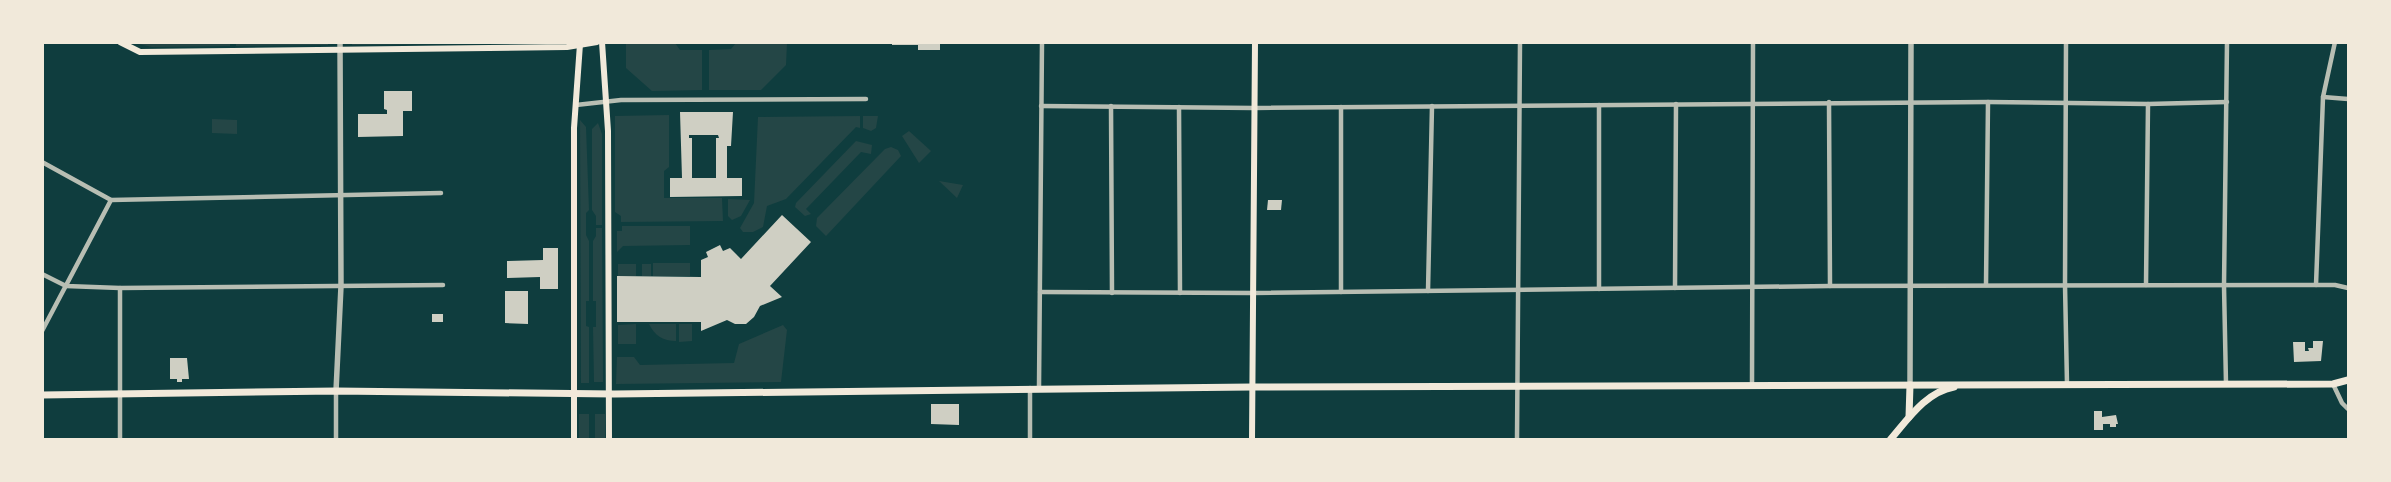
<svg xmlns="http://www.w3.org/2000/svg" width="2391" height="482" viewBox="0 0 2391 482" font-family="'Fira Sans',sans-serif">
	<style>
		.green { fill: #244646 }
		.building { fill: #cfcfc3; fill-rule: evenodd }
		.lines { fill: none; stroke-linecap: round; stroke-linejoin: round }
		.minor { stroke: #b8beb3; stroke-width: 4.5 }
		.tertiary { stroke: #b8beb3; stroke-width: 5.5 }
		.secondary { stroke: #f1e9da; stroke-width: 6 }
		.primary { stroke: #f1e9da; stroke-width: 7 }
	</style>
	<rect width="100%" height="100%" fill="#0f3d3e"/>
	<g class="green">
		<polygon points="328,42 328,45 236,46 236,42"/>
		<polygon points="230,43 230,46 152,47 134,43"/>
		<polygon points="352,43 352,42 511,43 352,45"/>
		<polygon points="626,43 675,43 680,50 702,50 702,90 652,91 626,68"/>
		<polygon points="736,43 787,43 786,65 761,90 709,90 709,50 731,49"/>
		<polygon points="669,115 669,167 664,171 664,198 722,198 723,221 621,222 621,216 615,212 615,116"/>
		<polygon points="860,116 860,128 856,127 786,199 767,206 763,227 753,232 743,232 740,228 754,203 758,117"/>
		<polygon points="863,116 878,116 876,128 871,131 863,128"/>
		<polygon points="212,119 237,120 237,134 212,133"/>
		<polygon points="580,120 586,127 589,210 586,213 586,235 589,241 589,301 586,301 586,326 589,327 589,383 581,383"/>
		<polygon points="598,123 602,134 602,225 596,225 596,216 592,210 592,129"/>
		<polygon points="909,131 931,151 919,163 902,136"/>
		<polygon points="856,141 872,145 871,154 861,152 806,209 811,214 805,216 795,207 796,203"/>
		<polygon points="891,147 898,150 901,156 826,236 816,226 817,218 885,149"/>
		<polygon points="939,181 963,185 957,198"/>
		<polygon points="728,199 750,200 741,216 732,220 728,216"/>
		<polygon points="622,226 690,226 690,245 623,246 617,252 617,231 622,231"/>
		<polygon points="596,228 602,228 603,382 594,382 593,327 596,327 596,301 593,301 593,241 596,236"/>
		<rect x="653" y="263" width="37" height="13"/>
		<rect x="618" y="264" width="18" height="12"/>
		<rect x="642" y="264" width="9" height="12"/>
		<polygon points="636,324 636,344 618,344 618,325"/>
		<path d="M649 324H676V341C663 341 655 336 649 324Z"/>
		<polygon points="679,324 692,324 692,341 679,342"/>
		<polygon points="783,325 787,330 781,382 616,384 617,357 634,357 640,365 734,363 739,344"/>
		<rect x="579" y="414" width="10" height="25"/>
		<rect x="595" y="414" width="10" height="25"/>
	</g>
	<g class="building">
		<polygon points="892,42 940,42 940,50 918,50 918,45 892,45"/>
		<polygon points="384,91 412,91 412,111 403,111 403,136 358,137 358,114 387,114 387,110 384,109"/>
		<path d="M680 112H733L731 146H727V178H742V196L670 197V178H682ZM689 135H718L719 138H716V178H692V138H689Z"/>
		<polygon points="1268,200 1282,200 1281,210 1267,210"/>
		<polygon points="782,215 811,242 770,286 782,297 760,306 754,317 746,324 735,324 727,320 701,331 701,322 617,322 617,276 701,277 701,260 708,257 706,252 720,245 723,251 730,248 741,259"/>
		<polygon points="543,248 558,248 558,289 540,289 540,277 507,278 507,261 543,260"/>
		<polygon points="505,291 528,291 528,324 505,323"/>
		<rect x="432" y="314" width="11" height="8"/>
		<polygon points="2313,341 2323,341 2321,361 2294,362 2293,342 2305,342 2305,351 2309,351 2308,348 2313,348"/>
		<polygon points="170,358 187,358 189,379 182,379 182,382 177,382 177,379 170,379"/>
		<polygon points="931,404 959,404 959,425 931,424"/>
		<polygon points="2094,411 2102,411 2102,417 2116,415 2118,424 2116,424 2116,427 2110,427 2110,424 2103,424 2103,430 2094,430"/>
	</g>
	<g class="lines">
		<g class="minor">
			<polyline points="2066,42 2065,285 2067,384"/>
			<polyline points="2323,97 2348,99"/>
			<polyline points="1829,102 1830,286"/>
			<polyline points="576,105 621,100 866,99"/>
			<polyline points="1599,105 1599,289"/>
			<polyline points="1041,106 1254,108 1988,102 2148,104 2227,102"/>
			<polyline points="1111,106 1112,293"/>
			<polyline points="1179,107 1180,293"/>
			<polyline points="1341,107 1341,292"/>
			<polyline points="42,162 111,200 441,193"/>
			<polyline points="42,274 66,286 120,288 443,285"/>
			<polyline points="1986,285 1988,102"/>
			<polyline points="2146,285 2148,104"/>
			<polyline points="2316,285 2323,97 2335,42"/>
			<polyline points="1675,288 1676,104"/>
			<polyline points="1428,291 1432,106"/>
			<polyline points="1040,292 1253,293 1830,286 2335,285 2348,288"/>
			<polyline points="42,331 111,200"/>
			<polyline points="2226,384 2224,286 2227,42"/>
			<polyline points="2333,384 2342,403 2348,409"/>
			<polyline points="1752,386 1753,42"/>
			<polyline points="1039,388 1042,42"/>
			<polyline points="336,391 336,440"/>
			<polyline points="120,440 120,288"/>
			<polyline points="1030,440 1030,388"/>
			<polyline points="1517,440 1520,42"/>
		</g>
		<g class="tertiary">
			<polyline points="1910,385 1911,42"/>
			<polyline points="336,391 341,286 340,42"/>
		</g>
		<g class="secondary">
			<polyline points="120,42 140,52 567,47 597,42"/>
			<polyline points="602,42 608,131 609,440"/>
			<polyline points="574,440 574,128 580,44"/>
			<polyline points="1252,440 1255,42"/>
		</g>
		<g class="primary">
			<polyline points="42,395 336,391 614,394 1252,387 2333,384 2348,380"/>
			<polyline points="1909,417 1910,385"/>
			<path d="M1890 440C1908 419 1926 392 1954 387"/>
		</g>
	</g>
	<rect width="2391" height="482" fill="none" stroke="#f1e9da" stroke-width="88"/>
</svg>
